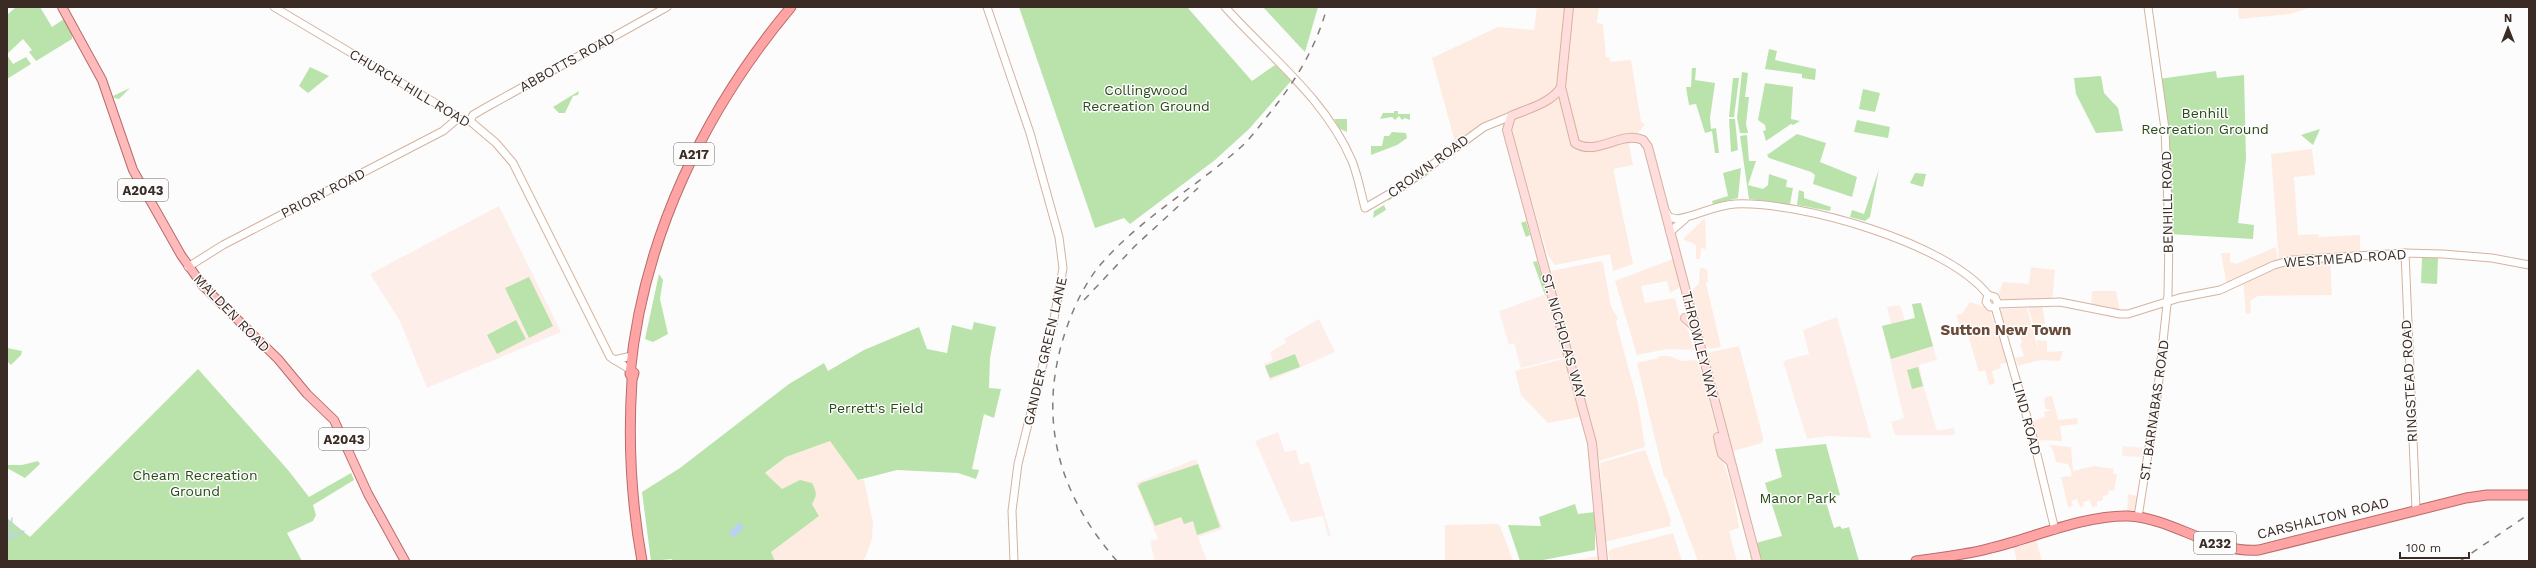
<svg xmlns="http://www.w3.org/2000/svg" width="2536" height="568" viewBox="0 0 2536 568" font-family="'Work Sans',sans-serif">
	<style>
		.built { fill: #feece2 }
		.education { fill: #fdeee9 }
		.green { fill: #b9e3aa }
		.water { fill: #bcd1f0 }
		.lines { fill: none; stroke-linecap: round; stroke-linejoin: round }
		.stream { stroke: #bcd1f0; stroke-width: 1.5 }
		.tertiary-casing { stroke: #d5b29e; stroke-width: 9 }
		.secondary-casing { stroke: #d5b29e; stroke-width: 10 }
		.primary-casing { stroke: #ba6b69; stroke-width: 10 }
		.trunk-casing { stroke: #ba6b69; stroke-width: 11 }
		.tertiary { stroke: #fff; stroke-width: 7 }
		.secondary { stroke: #fdd; stroke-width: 8 }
		.primary { stroke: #fbb; stroke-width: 8 }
		.trunk { stroke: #ffa4a4; stroke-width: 9 }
		.rail { stroke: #857c77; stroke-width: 1.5; stroke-dasharray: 7 7; stroke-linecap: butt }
		.labels { text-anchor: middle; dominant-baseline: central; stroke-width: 3; stroke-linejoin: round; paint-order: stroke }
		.shield { fill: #fcfcfc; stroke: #746a65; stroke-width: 1 }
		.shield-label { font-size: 13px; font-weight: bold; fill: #3a2c24 }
		.street-label { font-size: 14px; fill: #3a2c24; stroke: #fcfcfc }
		.park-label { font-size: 14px; fill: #274b17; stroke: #fcfcfc }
		.neighbourhood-label { font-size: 15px; font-weight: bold; fill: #694b39; stroke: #fcfcfc }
	</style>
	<rect width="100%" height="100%" fill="#fcfcfc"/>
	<g class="built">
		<polygon points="1537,7 1599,7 1597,23 1603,24 1606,57 1609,57 1610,62 1631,60 1641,122 1645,124 1629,145 1633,165 1614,169 1614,173 1633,264 1613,271 1610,254 1555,265 1548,255 1538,223 1511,126 1511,112 1486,123 1455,142 1432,58 1498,27 1534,30"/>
		<polygon points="2238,7 2309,7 2309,8 2290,14 2239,19"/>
		<polygon points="2312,149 2315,175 2294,177 2298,235 2318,234 2319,237 2360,235 2360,255 2279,262 2271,154"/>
		<polygon points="1705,218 1706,249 1701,248 1700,259 1696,259 1696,245 1683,239"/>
		<polygon points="2276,247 2278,262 2330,259 2332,295 2258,296 2250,301 2251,313 2246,314 2243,281 2227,287 2221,253 2230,253 2230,262 2236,264"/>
		<polygon points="1673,259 1680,283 1679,288 1670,293 1667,281 1641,286 1645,303 1675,298 1681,322 1688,330 1694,350 1667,349 1637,355 1615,281"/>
		<polygon points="1601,261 1603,263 1611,307 1618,318 1616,322 1638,403 1645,447 1599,461 1590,415 1548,423 1521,395 1515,371 1571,357 1551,271"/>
		<polygon points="2031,267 2055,270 2052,300 2002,300 1999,294 2003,282 2029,284"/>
		<polygon points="1700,268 1707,269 1708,282 1706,283 1721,347 1709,349 1707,346 1705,346 1692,295 1693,289 1699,284"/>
		<polygon points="2092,291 2116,291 2120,313 2091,308"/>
		<polygon points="1970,302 1985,307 1991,313 2007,363 2000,364 2001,368 1992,371 1995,383 1989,385 1985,370 1979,372 1965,325 1960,326 1956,315 1962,314"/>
		<polygon points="2042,302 2045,324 2033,324 2027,303"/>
		<polygon points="2027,308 2039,352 2037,340 2047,341 2047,352 2063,351 2060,361 2041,360 2018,366 2015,358 2024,356 2020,344 2022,343 2019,332 2008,334 2001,311 2003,309"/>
		<polygon points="1739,346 1763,437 1762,443 1733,451 1707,353"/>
		<polygon points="1659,356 1669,356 1682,361 1695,360 1698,362 1717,430 1716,436 1722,458 1732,488 1739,528 1729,531 1737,561 1698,561 1666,477 1664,477 1637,363 1659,358"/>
		<polygon points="2052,396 2058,420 2077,418 2078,424 2060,426 2062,441 2038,440 2032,421 2045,417 2044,412 2052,410 2046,409 2044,403 2045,397"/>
		<polygon points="830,441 858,480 864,480 873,523 872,538 866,556 862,561 775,561 771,552 819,516 812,504 816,498 782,489 765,474 786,457"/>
		<polygon points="2049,445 2071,447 2073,471 2094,466 2114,469 2113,474 2117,474 2114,491 2109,490 2108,495 2103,496 2103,500 2097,502 2097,506 2092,507 2090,500 2083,502 2084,506 2080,507 2077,499 2071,501 2073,506 2068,507 2061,477 2072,476 2071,471 2068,464 2056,462 2053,450"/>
		<polygon points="1645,450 1671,520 1670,526 1605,542 1600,463"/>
		<polygon points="2128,494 2138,496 2135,515 2127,514"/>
		<polygon points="1497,524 1500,526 1513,561 1445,561 1445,525"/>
		<polygon points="1673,533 1682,561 1610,561 1608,552 1612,549"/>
		<polygon points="2036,539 2042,561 2017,561 2013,546"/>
		<polygon points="1598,556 1598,561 1569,561"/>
	</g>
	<g class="education">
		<polygon points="499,206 561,332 427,388 400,321 370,274"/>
		<polygon points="1547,294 1564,357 1521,368 1514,343 1509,345 1499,311"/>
		<polygon points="1921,303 1937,360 1919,365 1924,388 1937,431 1954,428 1955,435 1895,435 1891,422 1904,418 1882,326 1891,324 1887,307 1900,305 1905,321 1915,317 1912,304"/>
		<polygon points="1837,317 1871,438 1828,436 1807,439 1783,361 1809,354 1803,330"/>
		<polygon points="1319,319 1335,352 1270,381 1264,364 1273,360 1270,352 1286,343 1284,339"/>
		<polygon points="1278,432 1285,452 1296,450 1300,465 1309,462 1331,536 1328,536 1323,516 1291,522 1255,441"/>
		<polygon points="2123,446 2145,448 2143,457 2122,456"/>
		<polygon points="1196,459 1223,529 1198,537 1207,561 1155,561 1150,541 1158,539 1136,483"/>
	</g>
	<g class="green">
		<polygon points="16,7 40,7 52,27 64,19 72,34 72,39 36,61 29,52 32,50 23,39 7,54 7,15"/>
		<polygon points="1019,7 1187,7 1252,81 1275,65 1291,81 1249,129 1215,160 1130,224 1124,218 1095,228"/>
		<polygon points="1263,7 1318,7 1305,52 1301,48"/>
		<polygon points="1769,49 1777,51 1775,60 1816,69 1815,80 1802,78 1802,74 1765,69"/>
		<polygon points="7,55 13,64 26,57 31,64 7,79"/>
		<polygon points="310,67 329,76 308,93 299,86"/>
		<polygon points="1692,68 1696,68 1695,80 1715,83 1710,118 1711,129 1716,128 1719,153 1715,153 1712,131 1705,133 1696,104 1689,105 1686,87 1691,87"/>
		<polygon points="2216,71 2217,78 2244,75 2246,159 2238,223 2254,225 2253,239 2169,234 2159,79"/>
		<polygon points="1742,72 1748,73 1745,97 1749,97 1746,124 1748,133 1740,133 1737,118"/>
		<polygon points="2101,76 2104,93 2118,108 2123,131 2096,133 2076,94 2074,78"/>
		<polygon points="1733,78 1739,78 1734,117 1729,117"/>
		<polygon points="1765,83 1793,87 1791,119 1800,121 1793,125 1791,124 1766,141 1763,131 1766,130 1765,125 1758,120"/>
		<polygon points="130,88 119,99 114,98 113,96"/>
		<polygon points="1863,89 1880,93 1875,112 1859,109"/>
		<polygon points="579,91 578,95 573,96 565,113 559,113 553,107"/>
		<polygon points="1394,111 1398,111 1398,114 1410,114 1410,120 1405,118 1402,120 1399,116 1395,120 1392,117 1380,119 1383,113 1394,113"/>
		<polygon points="1334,119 1347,119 1347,132 1340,129"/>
		<polygon points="1729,119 1735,119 1738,150 1731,152"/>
		<polygon points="1857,120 1890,127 1888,138 1854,132"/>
		<polygon points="2320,129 2313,145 2301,135"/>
		<polygon points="1392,132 1406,133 1407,138 1397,145 1371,155 1371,146 1382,146 1384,136 1389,136"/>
		<polygon points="1797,134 1826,143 1820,162 1857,177 1852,197 1813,184 1815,175 1811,172 1769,158 1767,155"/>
		<polygon points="1747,135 1749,161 1756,161 1748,185 1763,189 1768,185 1769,174 1787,180 1786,187 1793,188 1790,204 1749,199 1740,136"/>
		<polygon points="1741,168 1738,198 1713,204 1712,201 1728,196 1723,173"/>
		<polygon points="1879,169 1870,217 1865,221 1850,217 1852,210 1864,214"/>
		<polygon points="1428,172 1429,174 1388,201 1389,199"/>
		<polygon points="1915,173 1926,174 1923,187 1910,183"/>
		<polygon points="1799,190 1804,192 1804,198 1831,207 1830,211 1797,205"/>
		<polygon points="1384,205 1386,210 1373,218 1374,211"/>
		<polygon points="1526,221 1530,235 1526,237 1521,223"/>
		<polygon points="2422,258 2438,258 2437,284 2421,283"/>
		<polygon points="1537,261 1547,294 1545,295 1533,262"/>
		<polygon points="659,274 663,280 660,299 668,334 653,342 645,339"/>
		<polygon points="529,277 553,326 529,338 505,288"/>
		<polygon points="1921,303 1933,346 1891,359 1882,326 1915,318 1912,304"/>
		<polygon points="516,320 526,339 497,354 487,335"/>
		<path d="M974 322 996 327 990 358 989 388 1001 389 994 418 984 414 972 469 979 470 976 479 958 473 897 470 858 480 830 441 786 457 765 473 782 489 800 480 812 483C816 491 818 495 812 504L819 516 771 552 775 561H673L672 559 651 561 642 492 680 468 789 384 824 363 828 371 864 350 919 327 927 349 947 353 952 325 972 330Z"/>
		<polygon points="7,348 22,351 21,355 11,365 7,361"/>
		<polygon points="1295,354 1300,367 1270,378 1265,366"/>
		<polygon points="1918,367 1923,386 1912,389 1907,370"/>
		<polygon points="198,369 288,470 309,497 351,473 354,480 313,505 316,515 313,521 287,533 302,561 7,561 7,518 30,537"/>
		<polygon points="1826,444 1840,495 1825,499 1834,528 1840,526 1842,529 1849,527 1859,561 1762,561 1756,543 1782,536 1765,483 1782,477 1775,449"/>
		<polygon points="38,461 40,464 25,478 7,468 7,465 22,465"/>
		<polygon points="1198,464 1220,527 1197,535 1193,521 1184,524 1181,517 1155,526 1138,486 1141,483"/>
		<polygon points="1575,504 1578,514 1595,512 1595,550 1538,561 1520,561 1508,525 1541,526 1539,517"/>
	</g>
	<polygon class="water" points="740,522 744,528 733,538 729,532"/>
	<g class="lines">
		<g class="stream">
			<polyline points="8,538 24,531"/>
			<polyline points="10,538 12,518"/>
		</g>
		<g class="tertiary-casing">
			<g id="tertiary">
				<polyline points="274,7 452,113 457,119 470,121 496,143 513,163 610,357 634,372"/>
				<polyline points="987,7 1030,133 1059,237 1063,268 1053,324 1018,464 1012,511 1014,561"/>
				<path d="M1225 7C1270 57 1325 98 1352 161 1358 176 1361 193 1365 208L1403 186 1484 127 1511 116"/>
				<polyline points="470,121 473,115 485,108 667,7"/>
				<path d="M1666 212 1669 217 1677 219C1697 216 1715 205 1735 204 1800 201 1948 243 1988 295"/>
				<polyline points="1670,232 1685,219"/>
				<polyline points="2405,253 2416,509"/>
				<polyline points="188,267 223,245 443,131 457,119"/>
				<polyline points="1988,295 1986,302 1990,307 1995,307"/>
				<polyline points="1988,295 1995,297 1998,304"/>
				<polyline points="1998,304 2060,302 2120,314 2128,314 2179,298 2220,290 2274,265 2292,260 2404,253 2443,254 2492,258 2529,265"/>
				<polyline points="1995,307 2033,438 2055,530"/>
				<polyline points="614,360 632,356"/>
				<polyline points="2138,517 2157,397 2168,295 2169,234 2165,129 2148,7"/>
			</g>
		</g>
		<g class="secondary-casing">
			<g id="secondary">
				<path d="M1569 7 1561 87 1575 143C1596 157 1622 130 1643 140L1648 147 1757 561"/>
				<path d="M1561 87C1552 103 1527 109 1511 116L1507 130 1592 443 1603 561"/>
				<polyline points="1685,318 1695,327"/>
				<polyline points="1718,437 1722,454 1730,461"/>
			</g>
		</g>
		<g class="primary-casing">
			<polyline id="primary" points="62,7 102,80 133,170 181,255 203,286 278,359 307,394 334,420 368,494 405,561"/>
		</g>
		<g class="trunk-casing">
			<g id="trunk">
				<path d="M634 373 632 380C628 441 631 501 642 561"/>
				<path d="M632 377 630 374C643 238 704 111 791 7"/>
				<path d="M1916 561C1941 557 1967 555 1991 548 2033 538 2084 515 2128 516 2174 518 2213 554 2259 550L2466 498 2487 495H2529"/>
			</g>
		</g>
		<use href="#tertiary" class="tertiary"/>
		<use href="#secondary" class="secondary"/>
		<use href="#primary" class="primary"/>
		<use href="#trunk" class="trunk"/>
		<g class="rail">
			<polyline points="1084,300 1135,246 1198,188"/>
			<path d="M1117 561C1060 496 1038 423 1063 339 1071 313 1083 285 1101 264 1141 218 1196 187 1241 147 1250 139 1258 128 1265 119 1293 85 1316 49 1327 7"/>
			<polyline points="2460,561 2529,514"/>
		</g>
	</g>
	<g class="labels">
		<g class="shield">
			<rect x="674" y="143" width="40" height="22" rx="3"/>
			<rect x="118" y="179" width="50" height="22" rx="3"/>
			<rect x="319" y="428" width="50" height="22" rx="3"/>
			<rect x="2194" y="532" width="42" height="22" rx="3"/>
		</g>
		<g class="shield-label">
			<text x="694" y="154">A217</text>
			<text x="143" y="190">A2043</text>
			<text x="344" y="439">A2043</text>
			<text x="2215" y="543">A232</text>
		</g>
		<g class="street-label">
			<text transform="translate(567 62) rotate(-29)">ABBOTTS ROAD</text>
			<text transform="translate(410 88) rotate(31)">CHURCH HILL ROAD</text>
			<text transform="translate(1428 166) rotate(-36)">CROWN ROAD</text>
			<text transform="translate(323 193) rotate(-27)">PRIORY ROAD</text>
			<text transform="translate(2167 202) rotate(-91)">BENHILL ROAD</text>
			<text transform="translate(2345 258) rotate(-4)">WESTMEAD ROAD</text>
			<text transform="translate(232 313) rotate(46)">MALDEN ROAD</text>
			<text transform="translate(1564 336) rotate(74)">ST. NICHOLAS WAY</text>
			<text transform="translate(1700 345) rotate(76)">THROWLEY WAY</text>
			<text transform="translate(1045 351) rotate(-77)">GANDER GREEN LANE</text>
			<text transform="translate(2409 381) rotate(-93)">RINGSTEAD ROAD</text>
			<text transform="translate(2154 410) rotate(-82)">ST. BARNABAS ROAD</text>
			<text transform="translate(2027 418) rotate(75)">LIND ROAD</text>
			<text transform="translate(2323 518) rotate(-14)">CARSHALTON ROAD</text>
		</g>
		<g class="park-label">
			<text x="1146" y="90">Collingwood<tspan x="1146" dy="16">Recreation Ground</tspan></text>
			<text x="2205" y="113">Benhill<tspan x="2205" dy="16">Recreation Ground</tspan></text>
			<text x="876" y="408">Perrett's Field</text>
			<text x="195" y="475">Cheam Recreation<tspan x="195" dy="16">Ground</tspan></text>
			<text x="1798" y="498">Manor Park</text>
		</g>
		<g class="neighbourhood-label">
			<text x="2006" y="330">Sutton New Town</text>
		</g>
	</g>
	<rect width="2536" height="568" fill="none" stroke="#3a2c24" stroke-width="16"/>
	<g transform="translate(2508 28)" stroke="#fcfcfc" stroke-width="3" paint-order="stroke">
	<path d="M0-3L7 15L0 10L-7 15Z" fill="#3a2c24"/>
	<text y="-6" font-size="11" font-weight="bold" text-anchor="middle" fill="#3a2c24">N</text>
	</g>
	<path d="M2400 552v6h69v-6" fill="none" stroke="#3a2c24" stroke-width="2"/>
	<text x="2406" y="552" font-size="12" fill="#3a2c24" stroke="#fcfcfc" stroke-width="3" paint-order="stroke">100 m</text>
</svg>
